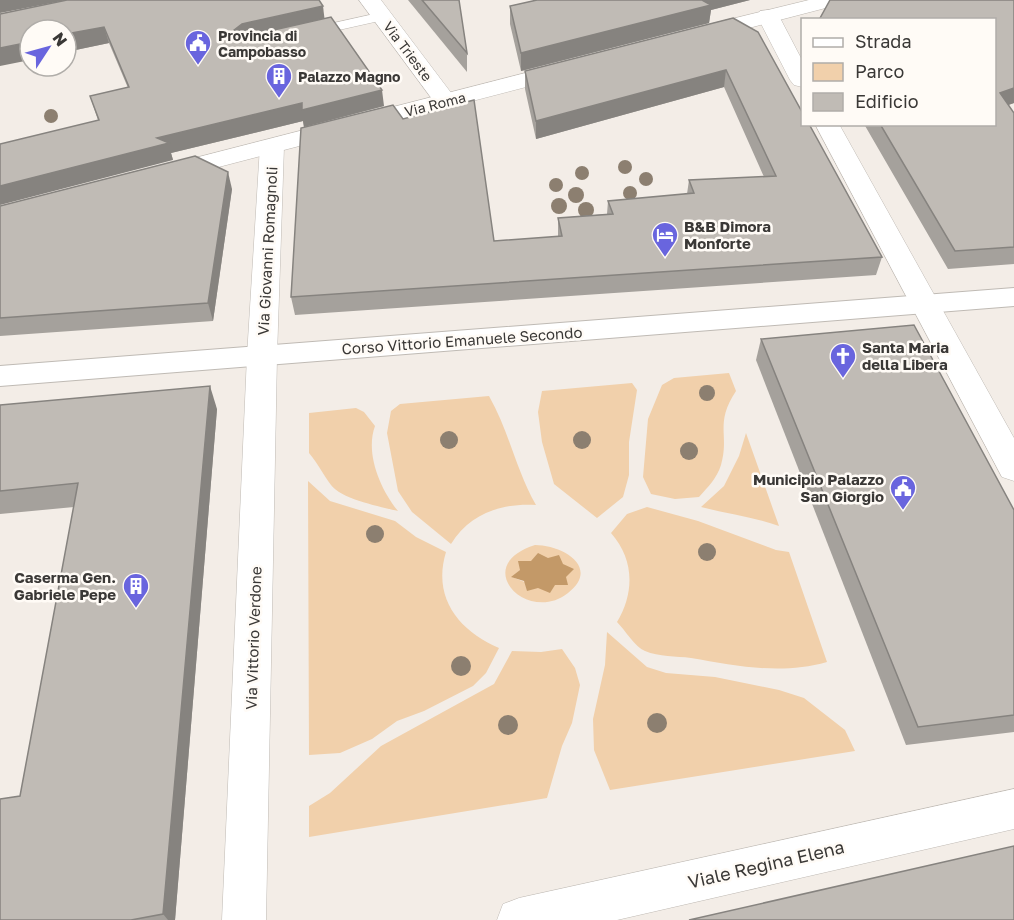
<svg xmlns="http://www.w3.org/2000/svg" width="1014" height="920" viewBox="0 0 1014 920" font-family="'Golos Text',sans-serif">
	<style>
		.green { fill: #f1d0ab; fill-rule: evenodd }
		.water { fill: #c39968 }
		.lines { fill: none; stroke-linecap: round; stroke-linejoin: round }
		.service-casing { stroke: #bfbab4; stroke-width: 1 }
		.pedestrian-casing { stroke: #bfbab4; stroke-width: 2 }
		.minor-casing { stroke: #bfbab4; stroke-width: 1 }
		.tertiary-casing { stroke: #bfbab4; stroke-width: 1 }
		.secondary-casing { stroke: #bfbab4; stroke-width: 1 }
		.service { fill: #fff; fill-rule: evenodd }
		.pedestrian { fill: #fff; fill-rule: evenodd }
		.minor { fill: #fff; fill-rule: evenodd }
		.tertiary { fill: #fff; fill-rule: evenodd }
		.secondary { fill: #fff; fill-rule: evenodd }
		.tree { fill: #8c7f70 }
		.wall { fill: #a5a19c }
		.shaded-wall { fill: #86837f }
		.building { fill: #c0bbb5; stroke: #86837f; stroke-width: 1.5 }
		.labels { text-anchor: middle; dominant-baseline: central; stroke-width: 5; stroke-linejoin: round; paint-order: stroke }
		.far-poi-label { font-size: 14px; font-weight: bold; fill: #3a3836; stroke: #fffbf6; text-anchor: start }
		.far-street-label { font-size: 14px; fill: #3a3836; stroke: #fffbf6 }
		.poi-label { font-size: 15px; font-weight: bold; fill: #3a3836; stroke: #fffbf6; text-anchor: start }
		.street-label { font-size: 15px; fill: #3a3836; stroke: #fffbf6 }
		.near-street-label { font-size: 18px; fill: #3a3836; stroke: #fffbf6 }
	</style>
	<rect width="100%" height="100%" fill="#f3ede7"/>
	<g class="green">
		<path d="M729 373 736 391C714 424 730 435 721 465 717 478 708 487 699 497L675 499 651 494 643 477 648 419 662 385 674 378Z"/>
		<polygon points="632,383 637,390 629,442 629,475 623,497 597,518 554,484 542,442 538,412 542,391"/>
		<path d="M489 396C509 431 516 470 536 505 502 503 470 513 451 544L412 512 398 491 387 433 391 411 400 404Z"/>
		<path d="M356 408 364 412 375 426C365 453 380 489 398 511 381 507 341 499 331 485 323 474 318 464 309 453V413Z"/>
		<path d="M746 433 779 526C754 517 728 514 701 507L724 486 739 456Z"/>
		<path d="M308 481 330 501 395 521 416 537 446 552C432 598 459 631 499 648L486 673 473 686 424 711 397 721 372 739 340 753 309 755Z"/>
		<path d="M647 507 698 521 776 550 789 552 827 662C781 675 737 666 691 658 676 656 659 657 645 651 635 647 625 630 617 622 635 592 634 559 611 533L627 514Z"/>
		<path d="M535 545C562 545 601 567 568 593 528 625 469 566 535 545ZM548 558 562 565 550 592 512 577 531 561Z"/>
		<polygon points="607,632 647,667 666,673 715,677 779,690 804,698 845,730 855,751 610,790 594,750 593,719 605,665"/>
		<polygon points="562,649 575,668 580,685 572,723 562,746 547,798 309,837 309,806 330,793 381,746 494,684 512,651 541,652"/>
	</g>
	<polygon class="water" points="538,553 548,558 559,555 563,564 574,569 566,577 568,585 555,585 550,593 538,588 527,591 524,581 511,577 520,570 518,561 531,561"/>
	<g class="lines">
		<g class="service-casing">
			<polygon id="service" points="383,12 388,13 388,19 312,36 306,32 307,29"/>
		</g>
		<g class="pedestrian-casing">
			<polygon id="pedestrian" points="1014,288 1014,306 0,386 0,366"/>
		</g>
		<g class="minor-casing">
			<g id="minor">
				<polygon points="359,0 381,0 458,102 454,107 438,107"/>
				<polygon points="768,10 776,11 779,16 802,60 802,87 794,85 790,80 757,16 760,11"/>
				<polygon points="815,124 839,124 1014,438 1014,481 1002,477"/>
				<polygon points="272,139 281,141 284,146 277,356 266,920 222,920 247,356 260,146 263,141"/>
			</g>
		</g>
		<g class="tertiary-casing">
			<g id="tertiary">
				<polygon points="809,0 845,0 841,4 699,41 691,39 688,34 691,29"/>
				<polygon points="568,62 576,64 579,69 576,74 165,181 156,178 152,173 156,168"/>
			</g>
		</g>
		<g class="secondary-casing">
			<polygon id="secondary" points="1014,789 1014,829 617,920 497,920 503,904 519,898"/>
		</g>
		<use href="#service" class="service"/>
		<use href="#pedestrian" class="pedestrian"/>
		<use href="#minor" class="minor"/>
		<use href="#tertiary" class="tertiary"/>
		<use href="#secondary" class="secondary"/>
	</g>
	<g class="tree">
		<circle cx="51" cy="116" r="7"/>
		<circle cx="625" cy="167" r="7"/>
		<circle cx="582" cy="173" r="7"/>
		<circle cx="646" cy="179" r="7"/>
		<circle cx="556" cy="185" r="7"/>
		<circle cx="630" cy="193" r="7"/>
		<circle cx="576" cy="195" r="8"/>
		<circle cx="559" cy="206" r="8"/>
		<circle cx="586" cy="210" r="8"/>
		<circle cx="707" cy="393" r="8"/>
		<circle cx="449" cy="440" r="9"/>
		<circle cx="582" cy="440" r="9"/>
		<circle cx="689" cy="451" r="9"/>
		<circle cx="375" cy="534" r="9"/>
		<circle cx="707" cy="552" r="9"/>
		<circle cx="461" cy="666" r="10"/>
		<circle cx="657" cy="723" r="10"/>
		<circle cx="508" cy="725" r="10"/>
	</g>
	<g class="wall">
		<polygon points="408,0 459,0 467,53 467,72"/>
		<polygon points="537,0 750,0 711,10 709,23 521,71 510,24 510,6"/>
		<polygon points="1014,0 1014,103 1008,105 1014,113 1014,264 948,269 864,124 994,124"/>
		<polygon points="0,14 325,19 384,106 304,127 303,121 171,153 173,160 98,120 90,96 128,88 109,43 66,52 66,30"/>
		<polygon points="733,18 882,257 876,275 295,315 291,297 403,119 494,241 558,237 558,218 607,214 608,201 687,194 689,180 764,177 724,87 536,139 525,89 525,71"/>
		<polygon points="232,189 213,321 0,336 0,206"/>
		<polygon points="761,339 1014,510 1014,732 906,745 756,360"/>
		<polygon points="0,405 217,409 175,920 0,920 20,796 74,507 0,514"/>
	</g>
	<g class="shaded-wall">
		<polygon points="0,0 67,0 0,13"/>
		<polygon points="694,0 750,0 711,10 709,23 521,71 521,53"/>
		<polygon points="323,6 325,23 246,41 233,31 242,24"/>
		<polygon points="104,27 109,43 66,52 66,34"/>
		<polygon points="30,42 30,60 0,66 0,48"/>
		<polygon points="726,70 724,87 536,139 536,121"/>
		<polygon points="1014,88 1014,103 994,110 1000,93"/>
		<polygon points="382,90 384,106 304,127 303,121 171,153 173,160 0,205 0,186 157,138 302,103"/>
		<polygon points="228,172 232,189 213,321 208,303"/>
		<polygon points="210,386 217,409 175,920 168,920 163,914"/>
	</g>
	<g class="building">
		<polygon points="67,0 319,0 323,6 242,24 233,31 243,37 331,17 382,90 302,110 302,103 157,138 169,143 0,186 0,144 99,120 90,96 129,87 104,27 66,34 66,30 30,30 30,42 0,48 0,14"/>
		<polygon points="422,0 459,0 467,53"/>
		<polygon points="537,0 702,0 711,5 521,53 510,6"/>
		<polygon points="830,0 1014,0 1014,88 1000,93 1014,113 1014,247 955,251 880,124 994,124 994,20 819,20"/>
		<polygon points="733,18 758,32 802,112 802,124 809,124 882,257 291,297 301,128 393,105 403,119 474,100 494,241 562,236 558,218 613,214 608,201 694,193 689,180 776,176 726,70 536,121 525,71"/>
		<polygon points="195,156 228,172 208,303 0,318 0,206"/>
		<polygon points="914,325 1014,510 1014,715 918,727 761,339"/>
		<polygon points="210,386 163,914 131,920 0,920 0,799 20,796 78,483 0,491 0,405"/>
		<polygon points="1014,846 1014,920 689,920"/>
	</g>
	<defs>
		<g id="civic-pin" transform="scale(1.35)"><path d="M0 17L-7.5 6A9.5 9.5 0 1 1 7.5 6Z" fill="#6965de" stroke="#fffbf6"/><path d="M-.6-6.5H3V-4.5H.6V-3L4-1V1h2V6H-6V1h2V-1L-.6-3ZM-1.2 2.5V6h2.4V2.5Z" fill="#fff"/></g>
		<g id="building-pin" transform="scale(1.35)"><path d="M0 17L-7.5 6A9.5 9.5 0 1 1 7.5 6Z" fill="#6965de" stroke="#fffbf6"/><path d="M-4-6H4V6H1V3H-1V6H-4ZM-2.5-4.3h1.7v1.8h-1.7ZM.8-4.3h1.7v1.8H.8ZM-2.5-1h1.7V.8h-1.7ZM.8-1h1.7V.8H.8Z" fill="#fff"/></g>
		<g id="hotel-pin" transform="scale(1.35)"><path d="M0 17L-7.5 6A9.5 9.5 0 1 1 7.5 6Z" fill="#6965de" stroke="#fffbf6"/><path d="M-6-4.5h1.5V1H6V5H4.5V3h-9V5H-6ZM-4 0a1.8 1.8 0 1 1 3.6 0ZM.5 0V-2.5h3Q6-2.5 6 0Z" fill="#fff"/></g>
		<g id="church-pin" transform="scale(1.35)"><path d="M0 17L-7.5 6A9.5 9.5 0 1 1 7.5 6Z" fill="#6965de" stroke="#fffbf6"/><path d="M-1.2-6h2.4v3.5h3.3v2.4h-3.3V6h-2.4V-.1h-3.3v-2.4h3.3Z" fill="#fff"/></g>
	</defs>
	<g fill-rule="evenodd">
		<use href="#civic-pin" x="198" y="43"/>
		<use href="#building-pin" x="279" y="76"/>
		<use href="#hotel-pin" x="665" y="235"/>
		<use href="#church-pin" x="843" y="356"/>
		<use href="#civic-pin" x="903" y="488"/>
		<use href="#building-pin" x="136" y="586"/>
	</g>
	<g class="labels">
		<g class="far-poi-label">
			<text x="218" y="35">Provincia di<tspan x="218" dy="16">Campobasso</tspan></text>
			<text x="298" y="76">Palazzo Magno</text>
		</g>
		<g class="far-street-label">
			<text transform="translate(408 51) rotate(53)">Via Trieste</text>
			<text transform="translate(435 104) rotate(-14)">Via Roma</text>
		</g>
		<g class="poi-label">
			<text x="684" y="226">B&amp;B Dimora<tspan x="684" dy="17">Monforte</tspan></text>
			<text x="862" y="347">Santa Maria<tspan x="862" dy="17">della Libera</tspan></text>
			<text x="884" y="479" text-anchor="end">Municipio Palazzo<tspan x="884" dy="17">San Giorgio</tspan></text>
			<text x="116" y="577" text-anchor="end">Caserma Gen.<tspan x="116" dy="17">Gabriele Pepe</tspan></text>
		</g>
		<g class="street-label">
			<text transform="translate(267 251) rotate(-87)">Via Giovanni Romagnoli</text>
			<text transform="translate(462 340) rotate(-4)">Corso Vittorio Emanuele Secondo</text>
			<text transform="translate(253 638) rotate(-88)">Via Vittorio Verdone</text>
		</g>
		<g class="near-street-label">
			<text transform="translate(766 864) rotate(-13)">Viale Regina Elena</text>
		</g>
	</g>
	<rect x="801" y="18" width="195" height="108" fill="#fffbf6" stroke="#b0ada9" stroke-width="1.5"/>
	<rect x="813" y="38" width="30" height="9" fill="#ffffff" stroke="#b0ada9" stroke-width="1.5"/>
	<text x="855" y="48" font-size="18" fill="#3a3836">Strada</text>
	<rect x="813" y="63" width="30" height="18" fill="#f1d0ab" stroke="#b0ada9" stroke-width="1.5"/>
	<text x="855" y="78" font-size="18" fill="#3a3836">Parco</text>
	<rect x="813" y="93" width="30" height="18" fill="#c0bbb5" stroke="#b0ada9" stroke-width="1.5"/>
	<text x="855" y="108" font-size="18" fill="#3a3836">Edificio</text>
	<g transform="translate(48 48) rotate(54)"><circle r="28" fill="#fffbf6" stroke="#b0ada9" stroke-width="1.5"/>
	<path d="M0-4.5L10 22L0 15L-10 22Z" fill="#6965de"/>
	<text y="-9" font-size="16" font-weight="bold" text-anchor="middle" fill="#3a3836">N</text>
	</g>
</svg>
